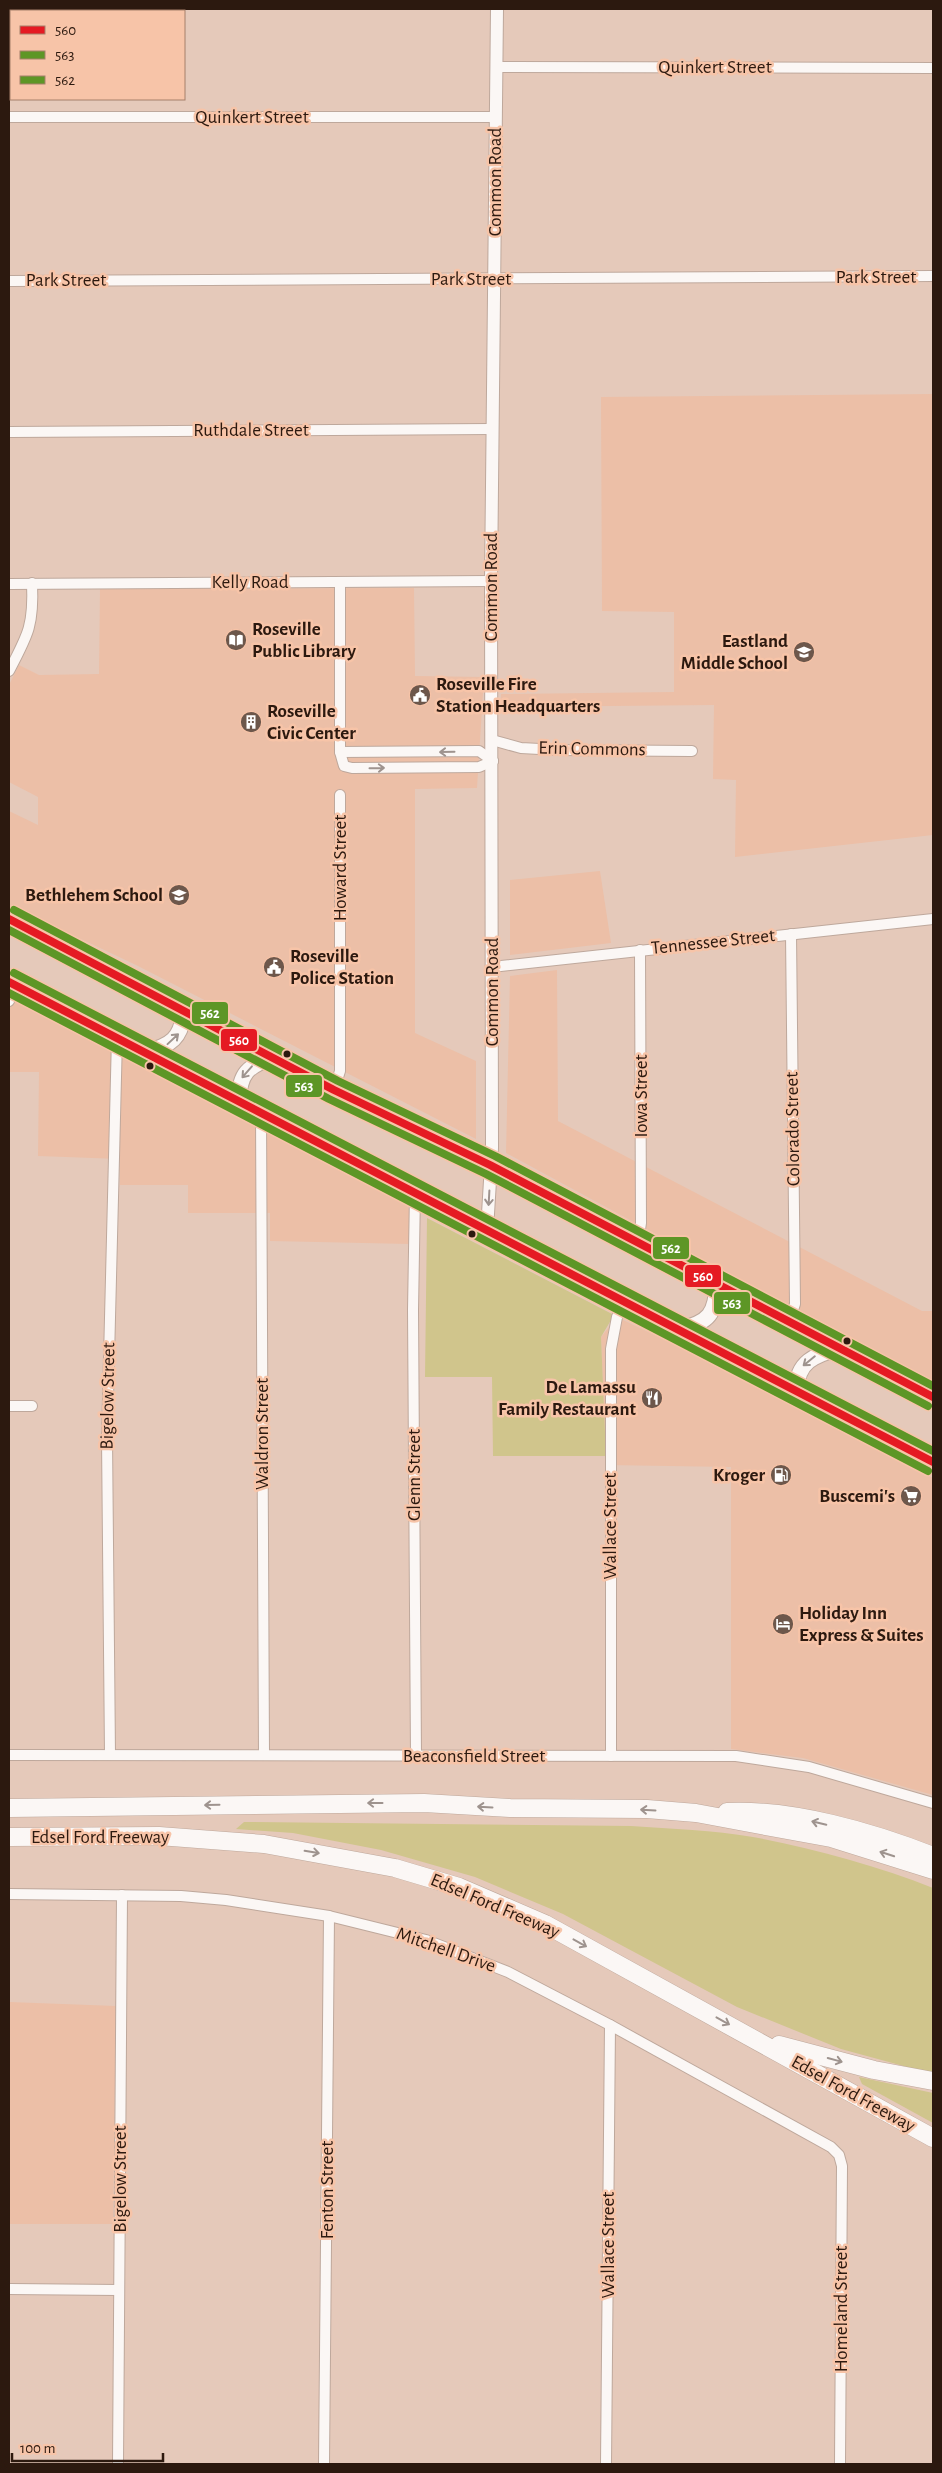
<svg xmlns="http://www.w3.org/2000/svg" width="942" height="2473" viewBox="0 0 942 2473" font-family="'Alegreya Sans',sans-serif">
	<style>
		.built { fill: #ecbfa7 }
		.green { fill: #d0c58c }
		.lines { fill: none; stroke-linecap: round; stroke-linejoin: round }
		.minor-casing { stroke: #bea89c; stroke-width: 12 }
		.tertiary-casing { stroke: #bea89c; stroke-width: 14 }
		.primary-casing { stroke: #bea89c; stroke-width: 17 }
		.motorway-casing { stroke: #bea89c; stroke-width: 19 }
		.minor { stroke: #fbf7f5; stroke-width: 10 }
		.tertiary { stroke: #fbf7f5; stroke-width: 12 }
		.primary { stroke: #fbf7f5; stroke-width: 15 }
		.motorway { stroke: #fbf7f5; stroke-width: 18 }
		.bus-1-casing { stroke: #f7c4a8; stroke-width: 11 }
		.bus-2-casing { stroke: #f7c4a8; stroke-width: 11 }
		.bus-3-casing { stroke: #f7c4a8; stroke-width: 11 }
		.bus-1 { stroke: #e51a23; stroke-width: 8 }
		.bus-2 { stroke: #5d9626; stroke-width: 8 }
		.bus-3 { stroke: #5d9626; stroke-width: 8 }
		.oneway { stroke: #9e938e }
		.bus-dot { fill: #2c190f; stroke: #f7c4a8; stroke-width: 2 }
		.labels { text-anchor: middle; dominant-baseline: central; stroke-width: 5; stroke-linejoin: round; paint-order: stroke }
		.street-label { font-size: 19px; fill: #2c190f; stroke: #f7c4a8 }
		.poi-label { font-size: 19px; font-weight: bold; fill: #2c190f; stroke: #f7c4a8; text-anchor: start }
		.line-badge { stroke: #f7c4a8; stroke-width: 2 }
		.badge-label { font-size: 14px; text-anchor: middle; font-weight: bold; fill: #fff }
	</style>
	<rect width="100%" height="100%" fill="#e5c9ba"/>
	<g class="built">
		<polygon points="933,394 933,835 735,857 736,780 713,779 714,705 500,707 501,694 674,692 674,612 602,611 601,397"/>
		<polygon points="414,588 415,676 484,677 477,788 415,789 415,1033 476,1061 476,1139 136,965 9,905 9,811 38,825 38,797 9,782 9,685 19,665 39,675 99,674 100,589"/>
		<polygon points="600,871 611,943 510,955 510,880"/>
		<polygon points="557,970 558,1121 922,1311 933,1311 933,1384 506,1153 510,976"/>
		<polygon points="9,993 403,1198 410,1211 410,1244 270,1241 270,1213 188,1213 188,1185 120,1185 120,1159 38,1156 39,1072 9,1072"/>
		<polygon points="617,1317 730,1371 933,1478 933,1795 803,1758 731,1749 731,1467 606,1465 601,1337"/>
		<polygon points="9,2002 116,2006 113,2224 9,2224"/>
	</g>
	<g class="green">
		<polygon points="427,1218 614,1315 601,1337 606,1456 493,1456 492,1377 425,1377"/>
		<path d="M244 1822 631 1826C672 1829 713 1830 753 1837 812 1848 878 1866 933 1888V2074L841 2049 737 2007 563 1914 475 1877 381 1850 293 1833 236 1829Z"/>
		<polygon points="859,2077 933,2093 933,2123 862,2084"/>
	</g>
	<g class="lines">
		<g class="minor-casing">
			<g id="minor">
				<polyline points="497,67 933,68"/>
				<polyline points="9,117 495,117"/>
				<polyline points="9,281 933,276"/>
				<polyline points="9,432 492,429"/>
				<polyline points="340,582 340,752 344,766 352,768 479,767 493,761"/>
				<polyline points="9,584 491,581"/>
				<path d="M9 671C28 635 34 625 32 583"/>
				<polyline points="492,740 521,748 558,750 692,751"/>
				<polyline points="340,752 479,751 493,761"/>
				<polyline points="492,967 933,919"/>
				<polyline points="9,1001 16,986"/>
				<polyline points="334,1090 340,1071 340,795"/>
				<polyline points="261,1113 264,1755"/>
				<polyline points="415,1193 413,1310 416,1757"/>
				<polyline points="638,1242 641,1223 640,950"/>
				<polyline points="789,1322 795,1304 791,934"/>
				<polyline points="9,1406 32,1406"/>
				<polyline points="9,1755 736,1756 809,1767 933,1803"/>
				<polyline points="110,1755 107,1438 117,1037"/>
				<polyline points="611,1756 611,1349 617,1317 627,1301"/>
				<polyline points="9,1894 181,1896 226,1900 329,1916 426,1940 508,1972 610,2025 831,2147 839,2155 842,2166 840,2464"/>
				<polyline points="9,2289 119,2290"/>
				<polyline points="118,2464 122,1895"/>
				<polyline points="324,2464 329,1916"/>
				<polyline points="606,2464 610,2025"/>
			</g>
		</g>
		<g class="tertiary-casing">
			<polyline id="tertiary" points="487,1230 492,1148 491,581 497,9"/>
		</g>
		<g class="primary-casing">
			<g id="primary">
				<polyline points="9,919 334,1090 490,1165 933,1397"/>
				<polyline points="9,982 933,1462"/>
				<path d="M145 1052C171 1046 182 1038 184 1010"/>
				<path d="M239 1101C239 1073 248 1066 274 1057"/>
				<path d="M680 1329C709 1323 716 1313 717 1284"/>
				<path d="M797 1390C796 1362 815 1355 839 1348"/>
			</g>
		</g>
		<g class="motorway-casing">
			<g id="motorway">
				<polyline points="9,1808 424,1803 510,1808 647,1809 696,1813 831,1838 933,1870"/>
				<path d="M727 1812C793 1809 872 1832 933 1856"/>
				<polyline points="9,1837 159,1836 264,1844 395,1868 459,1887 545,1924 933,2138"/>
				<polyline points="779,2045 874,2070 933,2081"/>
			</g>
		</g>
		<use href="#minor" class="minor"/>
		<use href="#tertiary" class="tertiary"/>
		<use href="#primary" class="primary"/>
		<use href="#motorway" class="motorway"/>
		<g class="bus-1-casing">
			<g id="bus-1">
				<polyline points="9,919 334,1090 490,1165 933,1397"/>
				<polyline points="9,982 933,1462"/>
			</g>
		</g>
		<g class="bus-2-casing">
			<g id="bus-2">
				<polyline points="9,930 329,1099 486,1174 928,1406"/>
				<polyline points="9,993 928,1471"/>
			</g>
		</g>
		<g class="bus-3-casing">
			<g id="bus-3">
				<polyline points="14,910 338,1081 495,1156 933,1386"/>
				<polyline points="14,973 933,1451"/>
			</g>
		</g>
		<use href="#bus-1" class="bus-1"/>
		<use href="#bus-2" class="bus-2"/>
		<use href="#bus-3" class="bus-3"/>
	</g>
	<defs><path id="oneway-shaft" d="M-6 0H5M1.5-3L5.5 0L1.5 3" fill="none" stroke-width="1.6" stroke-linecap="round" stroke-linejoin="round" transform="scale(1.25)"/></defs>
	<g class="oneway">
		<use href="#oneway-shaft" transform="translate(447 752) rotate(179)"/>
		<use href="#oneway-shaft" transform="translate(377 768) rotate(-1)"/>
		<use href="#oneway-shaft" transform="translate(173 1039) rotate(-43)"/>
		<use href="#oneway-shaft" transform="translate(247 1072) rotate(131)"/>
		<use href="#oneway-shaft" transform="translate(489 1198) rotate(93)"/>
		<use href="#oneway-shaft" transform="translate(809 1361) rotate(141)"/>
		<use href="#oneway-shaft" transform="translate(375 1803) rotate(180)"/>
		<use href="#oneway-shaft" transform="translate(212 1805) rotate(179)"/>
		<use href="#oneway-shaft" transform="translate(485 1807) rotate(-177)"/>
		<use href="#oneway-shaft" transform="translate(648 1810) rotate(-177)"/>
		<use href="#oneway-shaft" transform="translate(819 1823) rotate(-167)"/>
		<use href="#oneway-shaft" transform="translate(312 1852) rotate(9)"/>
		<use href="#oneway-shaft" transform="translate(887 1854) rotate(-162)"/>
		<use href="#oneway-shaft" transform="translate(580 1943) rotate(29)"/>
		<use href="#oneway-shaft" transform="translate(723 2021) rotate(29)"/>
		<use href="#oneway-shaft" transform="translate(835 2060) rotate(15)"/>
	</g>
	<defs>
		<g id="library-disc" transform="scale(1.125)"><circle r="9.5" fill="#6d574b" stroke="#f7c4a8"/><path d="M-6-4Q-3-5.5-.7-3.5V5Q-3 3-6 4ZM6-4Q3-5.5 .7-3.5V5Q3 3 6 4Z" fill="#fff"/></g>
		<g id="school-disc" transform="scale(1.125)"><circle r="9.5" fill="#6d574b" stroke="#f7c4a8"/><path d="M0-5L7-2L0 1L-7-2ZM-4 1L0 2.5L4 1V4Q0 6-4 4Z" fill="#fff"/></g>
		<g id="civic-disc" transform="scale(1.125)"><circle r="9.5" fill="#6d574b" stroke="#f7c4a8"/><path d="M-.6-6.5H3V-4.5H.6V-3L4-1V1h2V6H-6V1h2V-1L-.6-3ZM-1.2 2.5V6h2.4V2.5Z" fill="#fff"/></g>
		<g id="building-disc" transform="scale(1.125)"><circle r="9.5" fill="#6d574b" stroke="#f7c4a8"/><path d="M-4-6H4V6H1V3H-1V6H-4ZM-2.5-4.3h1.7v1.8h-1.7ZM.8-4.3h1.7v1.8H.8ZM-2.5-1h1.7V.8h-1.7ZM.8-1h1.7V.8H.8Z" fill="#fff"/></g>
		<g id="restaurant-disc" transform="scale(1.125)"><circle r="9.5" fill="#6d574b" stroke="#f7c4a8"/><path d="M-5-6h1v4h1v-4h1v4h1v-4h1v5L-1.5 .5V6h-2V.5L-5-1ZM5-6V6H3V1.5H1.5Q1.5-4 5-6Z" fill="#fff"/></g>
		<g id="fuel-disc" transform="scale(1.125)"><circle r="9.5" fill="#6d574b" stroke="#f7c4a8"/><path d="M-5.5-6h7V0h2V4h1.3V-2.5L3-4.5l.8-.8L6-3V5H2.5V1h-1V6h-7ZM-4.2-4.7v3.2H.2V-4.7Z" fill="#fff"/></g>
		<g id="supermarket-disc" transform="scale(1.125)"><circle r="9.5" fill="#6d574b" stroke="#f7c4a8"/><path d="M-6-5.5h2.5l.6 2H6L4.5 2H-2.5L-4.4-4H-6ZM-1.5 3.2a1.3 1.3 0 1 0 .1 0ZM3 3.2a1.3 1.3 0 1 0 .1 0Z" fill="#fff"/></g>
		<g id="hotel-disc" transform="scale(1.125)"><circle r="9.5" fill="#6d574b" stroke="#f7c4a8"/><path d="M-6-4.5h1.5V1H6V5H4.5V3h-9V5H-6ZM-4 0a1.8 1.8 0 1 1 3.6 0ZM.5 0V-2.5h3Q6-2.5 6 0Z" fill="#fff"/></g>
	</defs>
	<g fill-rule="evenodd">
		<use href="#library-disc" x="236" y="640"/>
		<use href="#school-disc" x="804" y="652"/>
		<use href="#civic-disc" x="420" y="695"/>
		<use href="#building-disc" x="251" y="722"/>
		<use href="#school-disc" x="179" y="895"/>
		<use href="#civic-disc" x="274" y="967"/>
		<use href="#restaurant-disc" x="652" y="1398"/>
		<use href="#fuel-disc" x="781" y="1475"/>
		<use href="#supermarket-disc" x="911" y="1496"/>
		<use href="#hotel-disc" x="783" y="1624"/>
	</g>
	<g class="bus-dot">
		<circle cx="287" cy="1054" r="4.5"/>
		<circle cx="150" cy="1066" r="4.5"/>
		<circle cx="472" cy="1234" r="4.5"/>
		<circle cx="847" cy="1341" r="4.5"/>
	</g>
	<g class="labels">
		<g class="street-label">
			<text x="715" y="67">Quinkert Street</text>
			<text x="252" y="117">Quinkert Street</text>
			<text transform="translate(495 182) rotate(-90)">Common Road</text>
			<text x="876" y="277">Park Street</text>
			<text x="471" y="279">Park Street</text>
			<text x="66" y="280">Park Street</text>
			<text x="251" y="430">Ruthdale Street</text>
			<text x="250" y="582">Kelly Road</text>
			<text transform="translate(491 587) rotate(-90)">Common Road</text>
			<text transform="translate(592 749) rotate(1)">Erin Commons</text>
			<text transform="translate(340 868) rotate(-90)">Howard Street</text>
			<text transform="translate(713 942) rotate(-6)">Tennessee Street</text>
			<text transform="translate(492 992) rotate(-90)">Common Road</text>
			<text transform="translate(641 1096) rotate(-90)">Iowa Street</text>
			<text transform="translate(793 1129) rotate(-91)">Colorado Street</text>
			<text transform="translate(108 1396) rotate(-89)">Bigelow Street</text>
			<text transform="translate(262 1434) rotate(-90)">Waldron Street</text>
			<text transform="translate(414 1475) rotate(-90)">Glenn Street</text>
			<text transform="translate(610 1526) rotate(-90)">Wallace Street</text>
			<text x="474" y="1756">Beaconsfield Street</text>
			<text x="100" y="1837">Edsel Ford Freeway</text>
			<text transform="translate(495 1906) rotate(23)">Edsel Ford Freeway</text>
			<text transform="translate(446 1950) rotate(19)">Mitchell Drive</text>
			<text transform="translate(853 2094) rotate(29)">Edsel Ford Freeway</text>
			<text transform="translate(120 2179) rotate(-90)">Bigelow Street</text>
			<text transform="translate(327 2190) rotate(-90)">Fenton Street</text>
			<text transform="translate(608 2245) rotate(-90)">Wallace Street</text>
			<text transform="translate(841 2309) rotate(-90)">Homeland Street</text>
		</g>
		<g class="poi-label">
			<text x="252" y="629">Roseville<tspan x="252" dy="22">Public Library</tspan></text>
			<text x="788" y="641" text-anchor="end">Eastland<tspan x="788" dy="22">Middle School</tspan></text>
			<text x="436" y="684">Roseville Fire<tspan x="436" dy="22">Station Headquarters</tspan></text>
			<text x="267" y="711">Roseville<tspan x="267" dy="22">Civic Center</tspan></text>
			<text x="163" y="895" text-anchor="end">Bethlehem School</text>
			<text x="290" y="956">Roseville<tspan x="290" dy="22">Police Station</tspan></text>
			<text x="636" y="1387" text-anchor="end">De Lamassu<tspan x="636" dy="22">Family Restaurant</tspan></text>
			<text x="765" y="1475" text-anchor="end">Kroger</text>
			<text x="895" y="1496" text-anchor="end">Buscemi's</text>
			<text x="799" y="1613">Holiday Inn<tspan x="799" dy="22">Express &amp; Suites</tspan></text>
		</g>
	</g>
	<g class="line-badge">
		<rect x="191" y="1001" width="38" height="24" rx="5" fill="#5d9626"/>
		<rect x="220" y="1028" width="38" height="24" rx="5" fill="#e51a23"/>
		<rect x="285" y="1074" width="38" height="24" rx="5" fill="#5d9626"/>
		<rect x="652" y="1236" width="38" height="24" rx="5" fill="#5d9626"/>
		<rect x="684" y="1264" width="38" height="24" rx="5" fill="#e51a23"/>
		<rect x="713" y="1291" width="38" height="24" rx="5" fill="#5d9626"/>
	</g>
	<g class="badge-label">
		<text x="210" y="1018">562</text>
		<text x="239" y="1045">560</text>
		<text x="304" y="1091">563</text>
		<text x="671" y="1253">562</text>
		<text x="703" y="1281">560</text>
		<text x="732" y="1308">563</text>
	</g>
	<rect width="942" height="2473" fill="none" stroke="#2c190f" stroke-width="20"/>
	<rect x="10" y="10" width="175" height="90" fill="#f7c4a8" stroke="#a6806b"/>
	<rect x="20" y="26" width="25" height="8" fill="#e51a23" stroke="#a6806b"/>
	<text x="55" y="35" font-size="15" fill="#2c190f">560</text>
	<rect x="20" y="51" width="25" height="8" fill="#5d9626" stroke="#a6806b"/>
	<text x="55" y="60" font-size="15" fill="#2c190f">563</text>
	<rect x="20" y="76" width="25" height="8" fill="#5d9626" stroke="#a6806b"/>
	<text x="55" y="85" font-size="15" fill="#2c190f">562</text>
	<path d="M12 2453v8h151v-8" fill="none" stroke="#2c190f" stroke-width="2.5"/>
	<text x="20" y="2453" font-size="15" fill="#2c190f" stroke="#f7c4a8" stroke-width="4" paint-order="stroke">100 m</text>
</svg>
